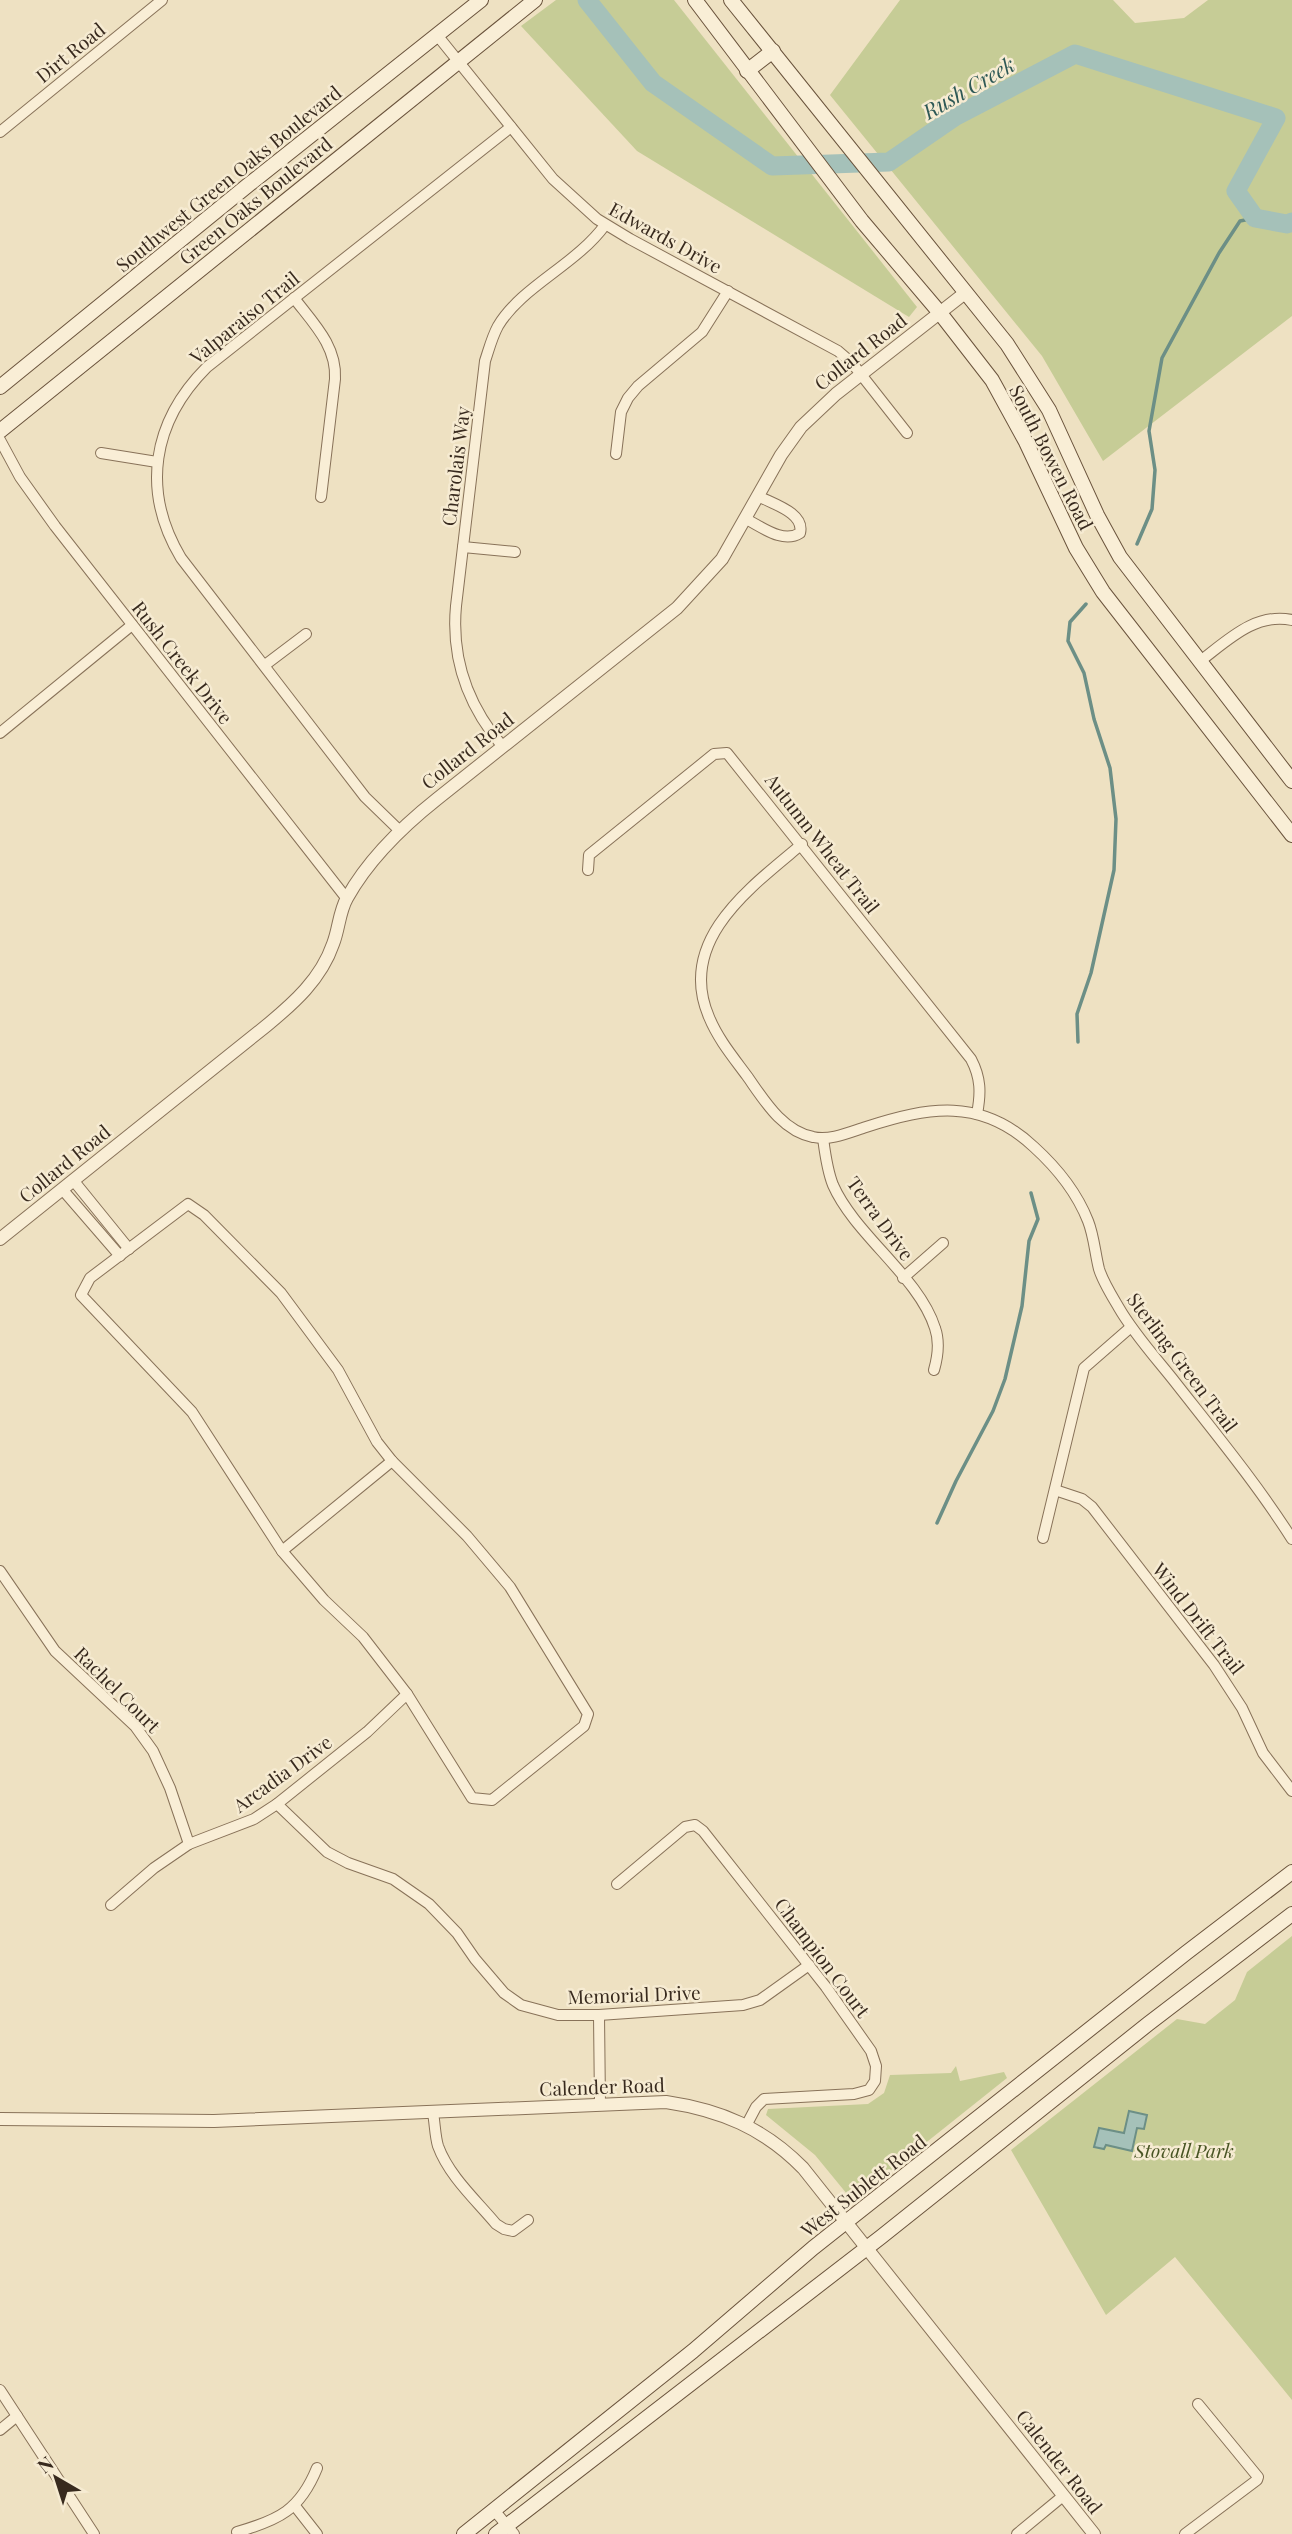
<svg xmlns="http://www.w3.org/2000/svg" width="1292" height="2534" viewBox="0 0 1292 2534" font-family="'Playfair Display',serif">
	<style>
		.green { fill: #c6cc96 }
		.water { fill: #a5c1b9; stroke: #6c8f86; stroke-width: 2 }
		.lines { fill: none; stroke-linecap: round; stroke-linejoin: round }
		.stream { stroke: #6c8f86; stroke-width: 3.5 }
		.river { stroke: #a5c1b9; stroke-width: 19 }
		.minor-casing { stroke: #887259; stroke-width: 12 }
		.tertiary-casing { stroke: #887259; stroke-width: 14 }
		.secondary-casing { stroke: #6a533c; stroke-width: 16 }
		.minor { stroke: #f9eed6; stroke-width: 10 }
		.tertiary { stroke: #f9eed6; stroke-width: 12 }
		.secondary { stroke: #f9eed6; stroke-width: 14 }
		.labels { text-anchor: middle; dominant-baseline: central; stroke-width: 5; stroke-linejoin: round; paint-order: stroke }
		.street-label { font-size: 19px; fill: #382a1e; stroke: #f6ebd2 }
		.park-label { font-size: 19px; font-style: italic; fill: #495524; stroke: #f6ebd2 }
		.water-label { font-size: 21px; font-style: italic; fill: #2d5855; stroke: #f6ebd2 }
	</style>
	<rect width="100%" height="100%" fill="#eee1c2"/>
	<g class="green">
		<polygon points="556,0 674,0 917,307 909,317 637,151 521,26"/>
		<polygon points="900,0 1113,0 1135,23 1184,18 1208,0 1292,0 1292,316 1103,461 1042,356 830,95"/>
		<polygon points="1292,1936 1292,2400 1175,2257 1106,2315 1011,2150 1177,2019 1205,2024 1235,2000 1247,1972"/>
		<polygon points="956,2066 960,2081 1004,2072 1007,2078 859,2196 851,2197 847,2194 815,2155 766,2115 768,2109 868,2104 884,2093 890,2075 951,2073"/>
	</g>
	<polygon class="water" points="1129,2111 1147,2115 1144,2129 1137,2128 1132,2151 1106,2145 1104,2149 1094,2147 1099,2128 1124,2133"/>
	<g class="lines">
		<g class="stream">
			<polyline points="1137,544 1152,509 1155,470 1149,431 1162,358 1219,253 1240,221 1255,218"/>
			<polyline points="1078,1042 1077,1014 1091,973 1114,870 1116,819 1110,768 1094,719 1084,673 1068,641 1070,622 1086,604"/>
			<polyline points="937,1523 956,1481 993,1411 1005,1379 1022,1306 1029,1241 1038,1219 1031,1193"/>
		</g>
		<polyline class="river" points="587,0 653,83 772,166 889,162 956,116 1075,54 1276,118 1236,191 1255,218 1287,224 1292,222"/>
		<g class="minor-casing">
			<g id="minor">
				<polyline points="437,35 553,179 597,219 630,239 838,351 852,363 907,433"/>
				<polyline points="0,132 162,0"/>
				<path d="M294 298C313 323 337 346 335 379L321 497"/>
				<polyline points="0,440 20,477 55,526 347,899"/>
				<polyline points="101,453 157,462"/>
				<polyline points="616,454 621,412 628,398 638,386 702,332 728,291"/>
				<path d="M746 519C762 527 783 544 800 533 805 513 773 504 758 496"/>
				<polyline points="463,547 515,552"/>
				<path d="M1199 662C1227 641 1255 612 1292 620"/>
				<polyline points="265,665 306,634"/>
				<polyline points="0,733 132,625"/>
				<path d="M503 747C468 706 451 660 456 606L485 361C489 349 492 337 498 326 522 286 576 265 605 225"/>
				<path d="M400 831 365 797 181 558C141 491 152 422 207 367L511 127"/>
				<path d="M802 844C751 887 676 940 709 1017 718 1039 733 1057 747 1076 764 1100 782 1131 813 1137 830 1141 850 1132 866 1127 928 1107 981 1097 1034 1147 1056 1167 1077 1193 1088 1221 1094 1236 1095 1253 1099 1269 1103 1282 1112 1296 1119 1308 1134 1334 1156 1358 1175 1382 1215 1433 1257 1484 1292 1539"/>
				<path d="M588 870 589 855 714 754 727 753 971 1059C981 1078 981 1093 977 1114"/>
				<path d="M823 1138C825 1153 827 1170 833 1185 855 1235 919 1277 935 1328 940 1342 938 1356 934 1370"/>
				<polyline points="73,1180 129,1249"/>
				<polyline points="62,1189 120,1256"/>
				<polygon points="188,1204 204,1215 281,1293 338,1370 377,1442 392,1461 467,1536 510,1587 588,1714 584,1726 492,1800 472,1798 407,1694 363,1637 324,1600 282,1551 192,1412 81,1295 90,1278"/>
				<polyline points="903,1278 943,1243"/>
				<polyline points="1055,1490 1082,1499 1092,1507 1214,1665 1242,1708 1263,1753 1292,1791"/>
				<polyline points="1043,1538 1084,1368 1131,1327"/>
				<polyline points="282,1551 392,1461"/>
				<polyline points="0,1571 55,1651 135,1726 153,1751 170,1788 189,1844"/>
				<polyline points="277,1804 327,1852 348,1863 393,1879 429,1904 457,1933 475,1959 504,1993 521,2005 558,2015 599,2015 743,2005 760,2000 809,1965"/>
				<polyline points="617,1884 685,1827 695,1825 703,1831 826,1987 871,2051 876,2066 875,2081 869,2090 854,2094 764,2099 756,2107 747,2124"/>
				<polyline points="111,1905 154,1868 189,1844 254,1819 277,1804 367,1732 407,1694"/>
				<polyline points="599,2015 600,2105"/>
				<path d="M433 2113C435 2124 435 2136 438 2146 449 2176 476 2200 496 2224L504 2229 513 2231 528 2220"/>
				<polyline points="0,2390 94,2534"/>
				<polyline points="0,2430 17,2416"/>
				<polyline points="295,2506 317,2534"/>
				<polyline points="494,2510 514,2534"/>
				<path d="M237 2532C279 2520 300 2510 317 2468"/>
				<polyline points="1017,2534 1063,2496"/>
				<polyline points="1185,2534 1257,2480 1258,2477 1198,2404"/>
			</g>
		</g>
		<g class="tertiary-casing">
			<g id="tertiary">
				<path d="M0 1239 266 1026C294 1003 321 979 333 944 339 929 339 912 347 898 368 860 403 826 437 799L677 608 722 559 781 455 801 427 836 394 965 293"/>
				<path d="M0 2119 214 2121 666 2102C720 2110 764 2128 803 2168L1094 2534"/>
			</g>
		</g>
		<g class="secondary-casing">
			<g id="secondary">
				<polyline points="695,0 862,221 940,313 992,380 1026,442 1076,548 1103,592 1292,835"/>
				<polyline points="731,0 1007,344 1049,410 1097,515 1120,557 1292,781"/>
				<polyline points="747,71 773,51"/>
				<polyline points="0,387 247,186 481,0"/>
				<polyline points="0,431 535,0"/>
				<polyline points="464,2534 693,2351 813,2248 1186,1953 1292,1872"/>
				<polyline points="496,2534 881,2237 1148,2024 1292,1914"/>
			</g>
		</g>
		<use href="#minor" class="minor"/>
		<use href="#tertiary" class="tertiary"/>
		<use href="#secondary" class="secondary"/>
	</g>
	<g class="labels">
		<g class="street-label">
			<text transform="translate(70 52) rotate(-39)">Dirt Road</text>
			<text transform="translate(228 178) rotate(-39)">Southwest Green Oaks Boulevard</text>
			<text transform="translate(255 200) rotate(-39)">Green Oaks Boulevard</text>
			<text transform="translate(666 237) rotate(29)">Edwards Drive</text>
			<text transform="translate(244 317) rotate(-39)">Valparaiso Trail</text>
			<text transform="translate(860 351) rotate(-38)">Collard Road</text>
			<text transform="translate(1052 457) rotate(63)">South Bowen Road</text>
			<text transform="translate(455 466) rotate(-83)">Charolais Way</text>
			<text transform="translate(183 662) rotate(52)">Rush Creek Drive</text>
			<text transform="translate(467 750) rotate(-38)">Collard Road</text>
			<text transform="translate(823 843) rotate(52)">Autumn Wheat Trail</text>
			<text transform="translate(64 1163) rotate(-39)">Collard Road</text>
			<text transform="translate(881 1218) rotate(54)">Terra Drive</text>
			<text transform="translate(1183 1362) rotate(53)">Sterling Green Trail</text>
			<text transform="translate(1199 1618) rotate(52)">Wind Drift Trail</text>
			<text transform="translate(118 1689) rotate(45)">Rachel Court</text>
			<text transform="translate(282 1773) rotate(-36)">Arcadia Drive</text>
			<text transform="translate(823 1957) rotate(53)">Champion Court</text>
			<text transform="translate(634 1994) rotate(-2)">Memorial Drive</text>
			<text transform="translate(602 2086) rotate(-2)">Calender Road</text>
			<text transform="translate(863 2185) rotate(-38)">West Sublett Road</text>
			<text transform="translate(1060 2461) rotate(52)">Calender Road</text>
		</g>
		<g class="park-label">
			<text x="1184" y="2150">Stovall Park</text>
		</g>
		<g class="water-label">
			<text transform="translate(968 87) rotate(-30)">Rush Creek</text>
		</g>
	</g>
	<g transform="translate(56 2478) rotate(321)" stroke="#f6ebd2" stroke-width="5" paint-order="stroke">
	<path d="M0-5L12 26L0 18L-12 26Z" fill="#382a1e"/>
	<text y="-10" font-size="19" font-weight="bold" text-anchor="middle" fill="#382a1e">N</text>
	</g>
</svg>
